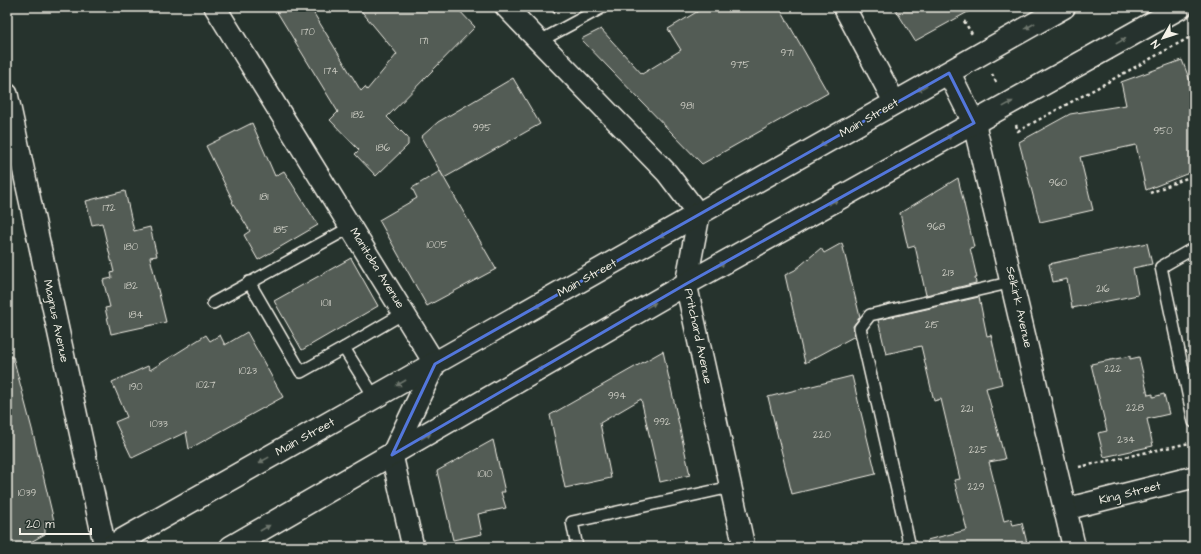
<svg xmlns="http://www.w3.org/2000/svg" width="1201" height="554" viewBox="0 0 1201 554" font-family="'Architects Daughter',sans-serif">
	<style>
		.building { fill: #525c55; stroke: #f4f1e8 }
		.lines { fill: none; stroke-linecap: round; stroke-linejoin: round }
		.service-casing { stroke: #f4f1e8; stroke-width: 14 }
		.minor-casing { stroke: #f4f1e8; stroke-width: 24 }
		.secondary-casing { stroke: #f4f1e8; stroke-width: 25 }
		.primary-casing { stroke: #f4f1e8; stroke-width: 25 }
		.path { stroke: #f4f1e8; stroke-width: 2.5; stroke-dasharray: 3 3; stroke-linecap: butt }
		.service { stroke: #26332d; stroke-width: 11 }
		.minor { stroke: #26332d; stroke-width: 21 }
		.secondary { stroke: #26332d; stroke-width: 22 }
		.primary { stroke: #26332d; stroke-width: 22 }
		.oneway { fill: #6e766e }
		.marked { fill: none; stroke: #5377dc; stroke-width: 3; stroke-linejoin: round }
		.labels { text-anchor: middle; dominant-baseline: central; stroke-width: 3; stroke-linejoin: round; paint-order: stroke }
		.number-label { font-size: 10px; fill: #ccccc3 }
		.street-label { font-size: 12px; fill: #f4f1e8; stroke: #26332d }
	</style>
	<rect width="100%" height="100%" fill="#26332d"/>
	<filter id="ink" filterUnits="userSpaceOnUse"><feTurbulence type="fractalNoise" baseFrequency=".025" numOctaves="2"/><feDisplacementMap in="SourceGraphic" scale="8" xChannelSelector="R" yChannelSelector="G"/><feConvolveMatrix kernelMatrix="1 2 1 2 8 2 1 2 1" color-interpolation-filters="sRGB"/></filter>
	<g filter="url(#ink)">
		<g class="building">
			<polygon points="274,7 310,7 361,91 365,87 367,90 397,54 358,7 456,7 475,27 387,117 408,138 408,145 376,176 355,154 359,150 330,120 338,112"/>
			<polygon points="705,7 779,7 828,93 702,164 581,39 601,29 642,74 681,50 668,29"/>
			<polygon points="894,7 977,7 915,41"/>
			<polygon points="1182,60 1194,91 1194,171 1146,190 1136,145 1080,157 1093,210 1040,222 1019,142 1070,114 1126,105 1121,82"/>
			<polygon points="513,78 540,124 444,178 421,137 438,122"/>
			<polygon points="252,123 275,176 284,171 318,225 258,260 244,235 250,231 232,202 233,201 206,146"/>
			<polygon points="440,171 496,269 427,306 379,220 417,198 412,188"/>
			<polygon points="958,178 974,247 970,248 977,278 975,278 976,283 926,295 915,246 908,248 900,213"/>
			<polygon points="125,191 134,231 150,227 157,256 150,257 166,322 111,334 105,308 110,307 103,280 112,278 111,273 114,272 102,223 92,225 86,201"/>
			<polygon points="842,243 860,317 853,326 855,336 805,363 785,275 795,270 821,248 824,253"/>
			<polygon points="1147,243 1152,264 1133,268 1138,295 1072,308 1067,279 1053,282 1049,264"/>
			<polygon points="351,258 378,306 302,350 274,301"/>
			<polygon points="979,297 987,336 991,335 1002,384 986,388 1005,459 989,462 1004,521 1011,519 1013,525 1022,523 1028,547 928,547 927,540 967,530 954,480 960,479 941,399 934,401 921,346 886,354 878,320"/>
			<polygon points="247,332 283,397 189,449 186,432 132,458 115,422 127,417 112,382 148,366 150,370 206,335 210,341 220,335 225,345"/>
			<polygon points="663,351 690,475 660,482 641,399 600,423 611,478 565,488 550,415"/>
			<polygon points="1130,356 1130,359 1139,357 1148,395 1153,394 1153,397 1164,394 1169,414 1147,419 1153,446 1104,457 1098,433 1107,431 1091,364"/>
			<polygon points="7,357 13,357 32,429 54,521 45,523 45,534 22,547 12,547 7,527"/>
			<polygon points="852,376 876,474 792,494 768,397"/>
			<polygon points="493,440 505,492 501,492 506,508 478,514 482,534 453,540 437,471"/>
		</g>
		<g class="lines">
			<g class="service-casing">
				<g id="service">
					<polyline points="540,41 603,7"/>
					<polyline points="1194,248 1161,267 1194,422"/>
					<polyline points="249,282 301,372 344,348"/>
					<polyline points="213,303 351,227"/>
					<polyline points="375,398 344,348 404,313"/>
					<polyline points="577,547 572,522 731,487"/>
					<polyline points="910,547 860,328 870,315 1013,282"/>
				</g>
			</g>
			<g class="minor-casing">
				<g id="minor">
					<polyline points="215,7 435,364 392,455 413,547"/>
					<polyline points="506,7 667,173 699,215 686,284 744,547"/>
					<polyline points="844,7 895,103"/>
					<polyline points="7,94 105,547"/>
					<polyline points="1066,509 1194,477"/>
				</g>
			</g>
			<g class="secondary-casing">
				<polyline id="secondary" points="949,73 974,123 1074,547"/>
			</g>
			<g class="primary-casing">
				<g id="primary">
					<polyline points="110,547 1064,7"/>
					<polyline points="231,547 686,284 1181,7"/>
				</g>
			</g>
			<g class="path">
				<polyline points="549,7 556,14"/>
				<polyline points="964,21 972,34"/>
				<polyline points="992,74 997,84"/>
				<polyline points="1016,125 1018,131 1194,35"/>
				<polyline points="1150,193 1194,175"/>
				<polyline points="1079,467 1194,442"/>
			</g>
			<use href="#service" class="service"/>
			<use href="#minor" class="minor"/>
			<use href="#secondary" class="secondary"/>
			<use href="#primary" class="primary"/>
		</g>
		<defs><path id="oneway-solid" d="M-6-.8H1V-3.2L6.5 0L1 3.2V.8H-6Z"/></defs>
		<g class="oneway">
			<use href="#oneway-solid" transform="translate(1030 26) rotate(150)"/>
			<use href="#oneway-solid" transform="translate(1121 41) rotate(-29)"/>
			<use href="#oneway-solid" transform="translate(922 88) rotate(150)"/>
			<use href="#oneway-solid" transform="translate(1008 104) rotate(-29)"/>
			<use href="#oneway-solid" transform="translate(947 138) rotate(-29)"/>
			<use href="#oneway-solid" transform="translate(825 143) rotate(150)"/>
			<use href="#oneway-solid" transform="translate(833 202) rotate(-29)"/>
			<use href="#oneway-solid" transform="translate(665 234) rotate(151)"/>
			<use href="#oneway-solid" transform="translate(720 265) rotate(-29)"/>
			<use href="#oneway-solid" transform="translate(540 305) rotate(151)"/>
			<use href="#oneway-solid" transform="translate(651 305) rotate(-30)"/>
			<use href="#oneway-solid" transform="translate(538 370) rotate(-30)"/>
			<use href="#oneway-solid" transform="translate(401 383) rotate(150)"/>
			<use href="#oneway-solid" transform="translate(426 436) rotate(-30)"/>
			<use href="#oneway-solid" transform="translate(264 460) rotate(151)"/>
			<use href="#oneway-solid" transform="translate(265 528) rotate(-30)"/>
		</g>
	</g>
	<path class="marked" d="M949 73 974 123 686 284 392 455 435 364Z"/>
	<g class="labels">
		<g class="number-label">
			<text x="308" y="32">170</text>
			<text x="424" y="41">171</text>
			<text x="787" y="53">971</text>
			<text x="740" y="65">975</text>
			<text x="331" y="71">174</text>
			<text x="687" y="106">981</text>
			<text x="358" y="115">182</text>
			<text x="482" y="128">995</text>
			<text x="1163" y="131">950</text>
			<text x="383" y="148">186</text>
			<text x="1058" y="183">960</text>
			<text x="264" y="197">181</text>
			<text x="109" y="208">172</text>
			<text x="936" y="227">968</text>
			<text x="281" y="230">185</text>
			<text x="437" y="245">1005</text>
			<text x="131" y="247">180</text>
			<text x="948" y="273">213</text>
			<text x="131" y="286">182</text>
			<text x="1103" y="289">216</text>
			<text x="326" y="303">1011</text>
			<text x="136" y="315">184</text>
			<text x="932" y="325">215</text>
			<text x="1113" y="369">222</text>
			<text x="248" y="371">1023</text>
			<text x="206" y="385">1027</text>
			<text x="136" y="387">190</text>
			<text x="617" y="396">994</text>
			<text x="1135" y="408">228</text>
			<text x="967" y="409">221</text>
			<text x="662" y="422">992</text>
			<text x="159" y="424">1033</text>
			<text x="822" y="435">220</text>
			<text x="1126" y="440">234</text>
			<text x="978" y="450">225</text>
			<text x="485" y="474">1010</text>
			<text x="976" y="487">229</text>
			<text x="27" y="493">1039</text>
		</g>
		<g class="street-label">
			<text transform="translate(869 118) rotate(-30)">Main Street</text>
			<text transform="translate(377 268) rotate(58)">Manitoba Avenue</text>
			<text transform="translate(587 278) rotate(-29)">Main Street</text>
			<text transform="translate(1019 307) rotate(77)">Selkirk Avenue</text>
			<text transform="translate(56 321) rotate(78)">Magnus Avenue</text>
			<text transform="translate(698 336) rotate(78)">Pritchard Avenue</text>
			<text transform="translate(305 437) rotate(-29)">Main Street</text>
			<text transform="translate(1130 493) rotate(-14)">King Street</text>
		</g>
	</g>
	<rect width="1201" height="554" fill="none" stroke="#26332d" stroke-width="24"/>
	<rect x="12" y="12" width="1177" height="530" fill="none" stroke="#f4f1e8" stroke-width="1.5" filter="url(#ink)"/>
	<g transform="translate(1163 38) rotate(231)" stroke="#26332d" stroke-width="3" paint-order="stroke">
	<path d="M0-3L7 15L0 10L-7 15Z" fill="#f4f1e8"/>
	<text y="-6" font-size="11" font-weight="bold" text-anchor="middle" fill="#f4f1e8">N</text>
	</g>
	<path d="M20 528v6h71v-6" fill="none" stroke="#f4f1e8" stroke-width="2"/>
	<text x="26" y="528" font-size="12" fill="#f4f1e8" stroke="#26332d" stroke-width="3" paint-order="stroke">20 m</text>
</svg>
